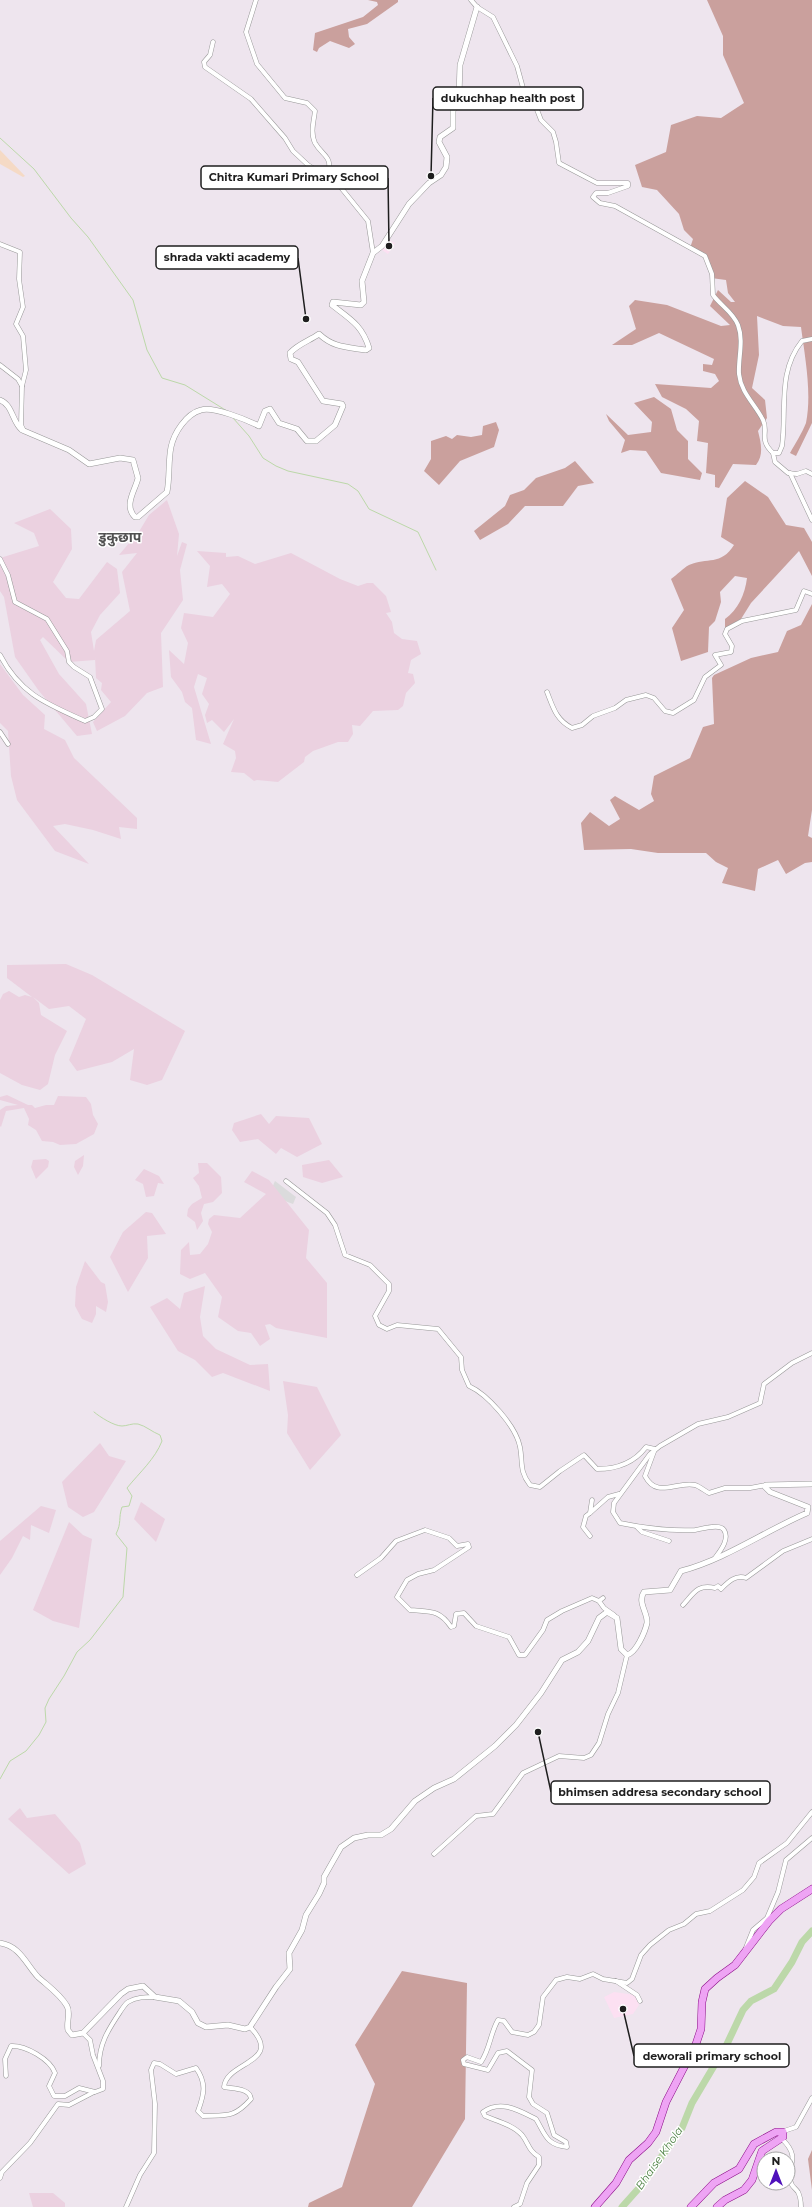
<svg xmlns="http://www.w3.org/2000/svg" width="812" height="2207" viewBox="0 0 812 2207" font-family="Montserrat,'Noto Sans Devanagari',sans-serif">
	<style>
		.residential { fill: #dbdbdc }
		.education { fill: #fce0f2 }
		.farmland { fill: #ebd1e0 }
		.forest { fill: #caa09d }
		.park { fill: #f5dac5 }
		.lines { fill: none; stroke-linecap: round; stroke-linejoin: round }
		.stream { stroke: #bcd8a9; stroke-width: 1 }
		.river { stroke: #bcd8a9; stroke-width: 7 }
		.minor-casing { stroke: #989898; stroke-width: 5 }
		.tertiary-casing { stroke: #989898; stroke-width: 6 }
		.primary-casing { stroke: #8b0d87; stroke-width: 8 }
		.minor { stroke: #fff; stroke-width: 4 }
		.tertiary { stroke: #fff; stroke-width: 5 }
		.primary { stroke: #eea4f4; stroke-width: 7 }
		.labels { text-anchor: middle; dominant-baseline: central; stroke-width: 3; stroke-linejoin: round; paint-order: stroke }
		.water-label { font-size: 11px; font-style: italic; fill: #4b8042; stroke: #fff }
		.district-label { font-size: 14px; font-weight: bold; fill: #515151; stroke: #fff }
		.leader { fill: none; stroke: #1e1e1e; stroke-width: 1.5 }
		.callout-dot { fill: #1e1e1e; stroke: #fff; stroke-width: 1.5 }
		.callout { fill: #fff; stroke: #1e1e1e; stroke-width: 1.5 }
		.callout-label { font-size: 11px; text-anchor: middle; font-weight: bold; fill: #1e1e1e }
	</style>
	<rect width="100%" height="100%" fill="#eee5ee"/>
	<polygon class="residential" points="275,1181 296,1197 293,1204 280,1199 272,1188"/>
	<g class="education">
		<polygon points="389,240 395,243 388,254 382,250"/>
		<polygon points="614,1992 635,1995 639,2005 633,2014 614,2018 604,1997"/>
	</g>
	<g class="farmland">
		<polygon points="167,500 179,534 177,556 182,542 187,544 180,570 183,600 161,633 163,687 147,693 125,716 97,731 93,722 111,702 101,690 102,683 96,678 95,657 95,660 69,662 43,637 40,640 59,674 86,704 92,734 77,736 39,691 15,657 4,597 0,591 0,558 39,546 34,533 14,523 50,509 71,529 72,549 53,582 66,598 79,599 107,562 117,569 120,593 100,615 91,632 94,651 96,640 130,611 122,572 137,553 119,555 140,530 149,515"/>
		<polygon points="197,551 226,553 226,557 238,556 255,564 291,553 340,579 358,586 367,583 373,583 386,596 391,612 386,613 392,622 394,633 402,639 417,641 421,654 411,660 408,673 413,674 415,683 406,693 403,706 398,710 373,711 360,726 352,725 353,734 348,742 338,742 313,751 305,757 304,762 278,782 257,780 254,781 244,773 231,772 236,758 235,751 223,744 234,719 224,732 212,720 207,723 205,715 209,704 202,694 207,678 198,674 194,687 211,744 196,740 192,708 185,702 182,692 171,677 169,650 184,664 188,643 181,628 184,613 213,617 230,594 222,584 207,587 210,566"/>
		<polygon points="0,664 23,695 45,715 44,729 65,740 74,758 137,818 137,829 119,827 121,839 93,830 65,824 53,826 89,864 55,851 17,800 11,776 8,731 0,723"/>
		<polygon points="66,964 92,975 185,1031 162,1080 147,1085 130,1080 134,1049 112,1062 77,1071 69,1060 86,1019 69,1006 49,1009 33,997 39,1003 41,1015 67,1031 55,1055 48,1084 40,1090 22,1085 0,1073 0,1000 3,994 9,991 19,997 25,995 32,997 7,978 7,965"/>
		<polygon points="7,1095 28,1105 32,1105 35,1108 46,1105 54,1105 58,1096 86,1097 91,1104 93,1115 98,1124 94,1134 76,1144 60,1145 53,1142 42,1141 36,1130 28,1125 29,1119 24,1108 6,1111 1,1127 0,1126 0,1110 6,1106 18,1105 0,1100 0,1097"/>
		<polygon points="261,1114 269,1124 276,1116 309,1118 322,1144 297,1157 281,1148 276,1154 258,1139 240,1142 232,1130 234,1123"/>
		<polygon points="84,1155 83,1166 78,1175 74,1167 75,1161"/>
		<polygon points="46,1159 49,1161 48,1167 36,1179 31,1167 33,1160"/>
		<polygon points="329,1160 343,1177 322,1183 303,1177 302,1165"/>
		<polygon points="198,1163 207,1163 221,1177 222,1193 213,1202 204,1204 201,1213 203,1221 197,1230 195,1222 187,1216 188,1209 192,1204 202,1198 199,1186 193,1178 199,1173"/>
		<polygon points="144,1169 159,1176 164,1184 158,1183 154,1196 146,1197 143,1184 135,1180"/>
		<polygon points="252,1171 269,1180 309,1230 306,1258 327,1283 327,1338 276,1328 270,1324 265,1325 270,1339 260,1346 251,1333 238,1331 218,1317 222,1297 205,1273 190,1279 180,1274 181,1250 189,1242 190,1255 200,1254 208,1244 212,1232 208,1224 209,1219 214,1215 240,1218 266,1194 244,1182"/>
		<polygon points="146,1212 152,1213 166,1234 147,1236 148,1258 128,1292 110,1257 123,1232"/>
		<polygon points="85,1261 101,1282 105,1284 108,1302 106,1312 96,1306 96,1314 92,1323 82,1319 75,1306 76,1287"/>
		<polygon points="205,1286 200,1317 203,1336 216,1349 250,1365 268,1364 270,1391 223,1373 212,1377 195,1360 178,1351 150,1307 167,1298 180,1309 184,1293"/>
		<polygon points="283,1381 317,1387 341,1435 310,1470 287,1433 288,1415"/>
		<polygon points="100,1443 109,1456 126,1461 94,1512 83,1517 68,1507 62,1482"/>
		<polygon points="141,1502 165,1519 156,1542 134,1519"/>
		<polygon points="41,1506 56,1510 49,1533 31,1525 30,1540 23,1536 12,1558 0,1575 0,1541"/>
		<polygon points="69,1522 83,1535 92,1539 79,1628 53,1621 33,1610"/>
		<polygon points="20,1808 27,1818 55,1814 80,1843 86,1864 69,1874 8,1819"/>
		<polygon points="29,2193 53,2193 65,2203 65,2207 33,2207"/>
	</g>
	<g class="forest">
		<polygon points="368,0 398,0 398,2 367,24 348,29 349,37 355,44 349,48 330,41 319,48 317,52 313,50 315,33 363,17 378,5 377,2"/>
		<path d="M707 0H812V423L796 456 790 453C795 444 802 433 806 423 812 393 805 358 801 327L783 326 757 316 759 355 752 388 765 400 767 418 758 431C761 443 764 455 756 465L733 464 719 488 715 487V475L706 473 708 443 697 441 699 421 686 409 662 397 655 384 711 388 719 381 715 374 703 371V364L712 365 714 359 659 333 632 345H612L636 329 629 306 635 300 667 305 721 326 730 325 710 306 718 290 731 302H735L728 293 726 280 711 278V266L706 254 690 248 693 239 684 230 679 214 657 190 642 187 635 165 666 152 671 125 697 116 721 118 744 103 723 55V36Z"/>
		<polygon points="654,397 671,409 677,430 688,441 688,459 702,473 700,480 661,473 646,451 630,450 621,453 625,440 609,421 606,414 628,435 651,432 652,422 634,403"/>
		<polygon points="496,422 499,430 494,447 460,461 439,485 424,471 431,459 431,441 446,436 452,439 457,435 471,437 482,435 483,426"/>
		<polygon points="575,461 594,483 578,486 563,506 525,506 508,524 480,540 474,531 505,506 510,495 524,490 536,478 565,468"/>
		<path d="M745 481 768 497 786 525 804 528 812 542V576L799 551 751 603 741 619 725 628V619C738 610 745 594 747 578L735 576 720 592 721 602 715 621 709 627 708 652 681 661 672 628 684 610 671 579C677 575 683 568 689 565 707 557 721 566 734 545L721 537 727 498Z"/>
		<polygon points="812,604 812,810 808,836 812,838 812,862 805,863 786,874 778,860 758,869 755,891 722,883 728,868 716,862 706,853 658,853 631,849 584,850 581,823 590,812 609,826 620,819 610,800 615,796 639,810 654,801 651,794 654,776 690,758 703,727 714,724 712,678 714,675 751,658 778,652 787,631 801,625"/>
		<polygon points="402,1971 467,1983 465,2119 412,2207 308,2207 309,2203 342,2187 375,2084 355,2045"/>
		<polygon points="812,2150 812,2190 808,2159"/>
	</g>
	<polygon class="park" points="0,150 25,176 23,177 0,164"/>
	<g class="lines">
		<g class="stream">
			<polyline points="0,138 34,169 71,218 88,237 133,300 147,350 162,378 185,385 227,411"/>
			<polyline points="233,418 249,436 263,458 276,466 288,471 348,484 358,491 369,509 418,532 436,570"/>
			<path d="M0 1779 10 1761 26 1751 39 1735 46 1722 45 1708 49 1699 64 1676 77 1652 90 1640 123 1597 127 1548 116 1534C122 1522 118 1519 122 1507L129 1506 132 1496 127 1488C140 1472 155 1459 162 1441L160 1435C152 1432 146 1426 138 1424 132 1423 127 1426 122 1426 114 1426 100 1417 94 1412"/>
		</g>
		<polyline class="river" points="622,2207 639,2188 682,2128 692,2103 727,2044 743,2010 751,2001 774,1989 792,1962 802,1942 812,1931"/>
		<g class="minor-casing">
			<g id="minor">
				<path d="M256 0 246 32 257 64 285 98 307 103 315 111C314 120 310 133 315 143 323 157 334 156 327 176"/>
				<path d="M471 0 477 7 493 17 517 66 523 88 534 102 541 120 553 132 556 142 559 163 597 183H628V186L608 193H596L593 197 600 203 615 206 705 256 712 274 713 295C721 306 733 312 738 325 744 341 738 358 739 374 741 393 755 404 763 420 769 432 758 439 773 453H779L782 446C787 410 777 372 802 341L812 339"/>
				<polyline points="213,42 210,55 204,62 205,67 251,99 285,138 293,151 308,165 338,184 368,221 373,253"/>
				<polyline points="0,244 20,252 19,279 23,307 16,324 23,336 26,370 22,386 21,425 23,429"/>
				<polyline points="0,365 18,379 22,386"/>
				<polyline points="773,453 775,462 788,473 797,474 806,471 812,474"/>
				<polyline points="790,473 812,520"/>
				<path d="M0 559 8 575 15 602 47 619 67 651 69 662 74 667 90 677 102 709 94 717 85 721C47 704 20 694 0 655"/>
				<path d="M547 692C553 707 556 720 572 728L582 725 593 716 615 708 626 700 646 695 654 698 665 711 673 713 694 700 705 677 721 665 715 655 731 652 732 646 725 634 727 629 742 621 796 610 804 591 812 594"/>
				<polyline points="0,732 8,744"/>
				<path d="M286 1181 327 1213 335 1225 345 1255 370 1265 389 1284V1291L375 1316 379 1325 387 1329 397 1325 438 1329 461 1357 462 1370 469 1386C487 1394 516 1426 520 1447 523 1462 519 1471 530 1485L540 1487 560 1471 584 1455 597 1469C616 1469 634 1463 646 1447L655 1449 645 1476C657 1499 676 1481 695 1485 699 1486 705 1491 709 1493L725 1488H750L766 1485"/>
				<polyline points="592,1500 590,1513 608,1497 619,1494"/>
				<polyline points="590,1513 586,1516 583,1527 590,1536"/>
				<polyline points="637,1527 642,1532 669,1541"/>
				<path d="M715 1558C720 1551 730 1539 724 1530 720 1523 702 1529 695 1530 670 1531 644 1528 620 1523L613 1512 614 1503 650 1454 660 1446 698 1424 728 1417 760 1403 764 1384 792 1363 812 1353"/>
				<path d="M357 1575 381 1558 396 1541 425 1530 449 1538 457 1546 468 1544 469 1547 434 1570 418 1574 407 1580 397 1597 410 1610C430 1612 439 1609 451 1627L454 1626 456 1614 464 1613 476 1626 509 1637 519 1655H525L543 1630 547 1620 562 1611 592 1598 599 1601"/>
				<polyline points="603,1598 599,1601 604,1608 614,1615"/>
				<path d="M683 1605C694 1593 697 1584 715 1588L718 1586 721 1589C728 1582 736 1574 746 1578L783 1551 812 1539"/>
				<polyline points="434,1854 476,1816 493,1814 523,1773 559,1756 584,1758 591,1755 599,1743 608,1714 618,1693 627,1655"/>
				<polyline points="745,1950 753,1930 767,1918 778,1892 786,1860 812,1838"/>
				<polyline points="616,1981 637,1995 640,2001"/>
				<path d="M99 2066C99 2044 108 2030 120 2012 122 2009 125 2004 128 2002 136 1997 145 1997 155 1997"/>
				<path d="M6 2076 5 2059 11 2046C25 2045 50 2059 55 2073L49 2086 54 2096H65L79 2088 95 2092 103 2089V2081L93 2055 90 2040 83 2033"/>
				<polyline points="781,2132 796,2127 812,2098"/>
				<path d="M782 2139C804 2160 783 2168 792 2185 793 2187 796 2189 798 2192 800 2196 801 2202 801 2207"/>
				<polyline points="0,2178 2,2172 30,2143 58,2104 69,2105 94,2092"/>
				<path d="M126 2207 140 2175 154 2153 155 2104 151 2070 154 2063 160 2064 176 2074 196 2068C207 2083 204 2095 198 2111L203 2116C227 2115 234 2118 251 2099 250 2088 233 2089 224 2087 226 2061 285 2063 250 2027"/>
				<path d="M514 2207 520 2204 527 2183 539 2165V2157C528 2150 529 2144 522 2135 513 2125 497 2121 485 2116L483 2112C501 2099 520 2111 536 2119 545 2134 546 2145 567 2147L566 2142 554 2135 547 2113 533 2104 529 2097 532 2070 507 2051 498 2053 488 2070 464 2064 463 2060 467 2057 481 2062C490 2049 490 2034 498 2020L504 2021 512 2032 528 2035 534 2032 539 2025 543 1997 556 1980 567 1977 580 1979 593 1974 603 1979 627 1983 632 1979 641 1955 650 1945 669 1930 684 1924 696 1914 710 1911 743 1890 754 1877 759 1863 787 1843 812 1812"/>
			</g>
		</g>
		<g class="tertiary-casing">
			<g id="tertiary">
				<path d="M0 400C13 405 12 422 22 430L69 450 89 464 120 458 133 460 138 478C136 489 123 505 135 517H138L167 492C170 477 168 462 171 447 174 433 186 414 201 410 213 406 247 420 259 426L265 411 270 409 279 423 297 429 307 441H316L335 425 343 406 342 404 323 401 298 362 291 359 290 353C298 344 309 341 319 334 334 348 347 347 366 350L369 348C362 325 350 319 332 305L333 302 361 305 364 302 362 281 373 253 382 246 409 204 429 183 441 175 446 167 447 157 439 142 440 137 453 128V111L459 95 460 65 477 7"/>
				<path d="M0 1943C20 1946 26 1964 38 1977 48 1986 60 1994 67 2006 71 2013 66 2023 68 2030L72 2035 83 2033 121 1994 128 1989 143 1986 155 1997 179 2001 192 2012 198 2023 206 2027 228 2025 245 2029 250 2027 276 1987 290 1969 289 1953 302 1930 306 1915 319 1894 324 1883V1877L341 1847 354 1838 368 1835H381L391 1829 415 1801 434 1788 454 1779 495 1746 516 1725 541 1693 562 1660 578 1652 588 1641 599 1618 607 1612 617 1618 621 1649 627 1655C636 1653 645 1632 647 1623 648 1613 637 1602 644 1592L670 1590 681 1571C726 1559 765 1531 807 1513L808 1507 770 1492 765 1487 766 1485 812 1484"/>
			</g>
		</g>
		<g class="primary-casing">
			<g id="primary">
				<polyline points="595,2207 616,2183 629,2160 648,2143 656,2132 666,2102 696,2044 701,2029 702,2002 705,1989 717,1978 735,1965 769,1921 781,1909 812,1889"/>
				<polyline points="691,2207 714,2183 739,2169 754,2144 776,2132 783,2132 783,2137 762,2151 752,2180 744,2190 725,2200 717,2207"/>
			</g>
		</g>
		<use href="#minor" class="minor"/>
		<use href="#tertiary" class="tertiary"/>
		<use href="#primary" class="primary"/>
	</g>
	<g class="labels">
		<g class="water-label">
			<text transform="translate(659 2158) rotate(-55)">Bhaise Khola</text>
		</g>
		<g class="district-label">
			<text x="120" y="537">डुकुछाप</text>
		</g>
	</g>
	<path class="leader" d="M431 176L433 98M389 246L388 178M306 319L298 258M538 1732L551 1792M623 2009L634 2056"/>
	<g class="callout-dot">
		<circle cx="431" cy="176" r="4"/>
		<circle cx="389" cy="246" r="4"/>
		<circle cx="306" cy="319" r="4"/>
		<circle cx="538" cy="1732" r="4"/>
		<circle cx="623" cy="2009" r="4"/>
	</g>
	<g class="callout">
		<rect x="433" y="87" width="150" height="23" rx="4"/>
		<rect x="201" y="166" width="187" height="23" rx="4"/>
		<rect x="156" y="246" width="142" height="23" rx="4"/>
		<rect x="551" y="1781" width="219" height="23" rx="4"/>
		<rect x="634" y="2044" width="155" height="23" rx="4"/>
	</g>
	<g class="callout-label">
		<text x="508" y="102">dukuchhap health post</text>
		<text x="294" y="181">Chitra Kumari Primary School</text>
		<text x="227" y="261">shrada vakti academy</text>
		<text x="660" y="1796">bhimsen addresa secondary school</text>
		<text x="712" y="2060">deworali primary school</text>
	</g>
	<g transform="translate(776 2171)"><circle r="19" fill="#ffffff" stroke="#a5a5a5"/>
	<path d="M0-3L7 15L0 10L-7 15Z" fill="#4f11bb"/>
	<text y="-6" font-size="11" font-weight="bold" text-anchor="middle" fill="#1e1e1e">N</text>
	</g>
</svg>
